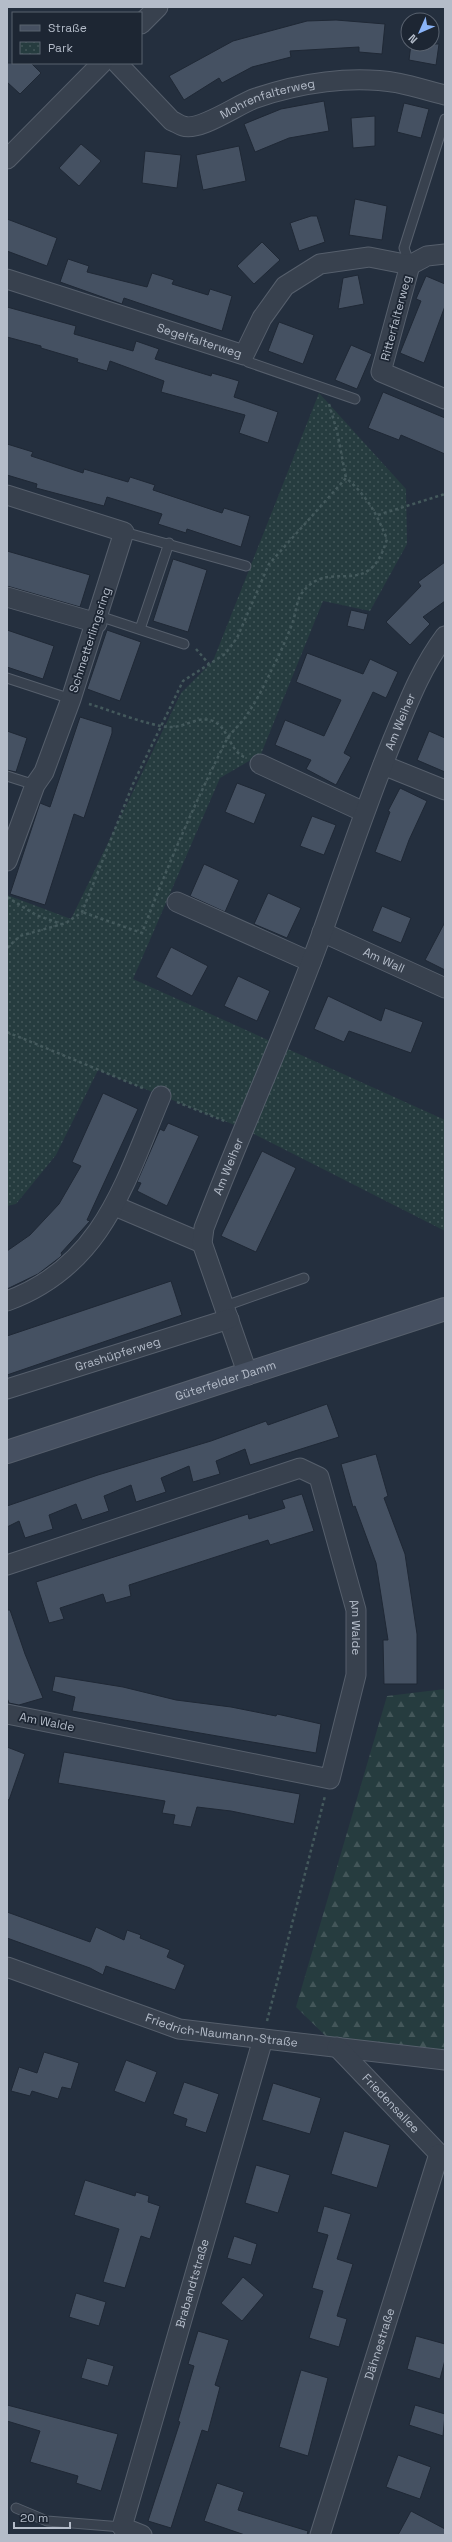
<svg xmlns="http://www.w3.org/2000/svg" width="452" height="2542" viewBox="0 0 452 2542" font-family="'Space Grotesk',sans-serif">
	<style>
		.forest { fill: url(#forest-firs) }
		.park { fill: url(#park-dots) }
		.building { fill: #455162; stroke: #1f2835 }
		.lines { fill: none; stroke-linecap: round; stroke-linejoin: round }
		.lane-casing { stroke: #565f6c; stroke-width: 11 }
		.street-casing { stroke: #565f6c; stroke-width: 21 }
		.secondary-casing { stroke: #565f6c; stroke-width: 24 }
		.path { stroke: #44595c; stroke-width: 2.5; stroke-dasharray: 3 3; stroke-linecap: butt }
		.lane { stroke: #38414e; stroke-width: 9 }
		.street { stroke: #38414e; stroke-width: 19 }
		.secondary { stroke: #465061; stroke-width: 22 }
		.labels { text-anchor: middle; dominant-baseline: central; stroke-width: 3.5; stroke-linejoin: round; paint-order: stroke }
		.street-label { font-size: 12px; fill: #b4bcc9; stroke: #1d2633 }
	</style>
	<defs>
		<pattern id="forest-firs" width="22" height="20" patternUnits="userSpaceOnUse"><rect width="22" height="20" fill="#263c3f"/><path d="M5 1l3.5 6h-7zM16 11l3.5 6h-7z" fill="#435659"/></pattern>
		<pattern id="park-dots" width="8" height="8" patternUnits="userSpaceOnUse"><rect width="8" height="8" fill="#263c3f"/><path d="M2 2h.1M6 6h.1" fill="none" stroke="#435659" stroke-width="1.8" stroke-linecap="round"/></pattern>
	</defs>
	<rect width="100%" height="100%" fill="#242f3e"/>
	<polygon class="forest" points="445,1689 445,2060 337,2047 296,2007 387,1696"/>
	<polygon class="park" points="319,393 406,489 407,544 370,611 323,601 261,754 220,778 133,979 445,1120 445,1231 242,1128 98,1070 56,1155 16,1204 7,1206 7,895 71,919 181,693 213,661"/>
	<g class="building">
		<polygon points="336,20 385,24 382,54 359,52 359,47 290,51 291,57 252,67 222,83 219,78 184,100 169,76 233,41 307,21"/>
		<polygon points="411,44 439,44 436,65 409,60"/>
		<polygon points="7,63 31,63 41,73 20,94 7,82"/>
		<polygon points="324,101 329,131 289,138 255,152 244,124 281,109"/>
		<polygon points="404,103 429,109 421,138 397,132"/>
		<polygon points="375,116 375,146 353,148 351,118"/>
		<polygon points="81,144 101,161 79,186 59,168"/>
		<polygon points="239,146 246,181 203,190 196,155"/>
		<polygon points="145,151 181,155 177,188 142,183"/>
		<polygon points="355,199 387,206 382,240 349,235"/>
		<polygon points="311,216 317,216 325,242 299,251 290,223"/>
		<polygon points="7,219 57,238 47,266 7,251"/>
		<polygon points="262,242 280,260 254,284 237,266"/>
		<polygon points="68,259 89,266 87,272 147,287 152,273 174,280 172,284 208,295 210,289 232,296 222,331 124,298 122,304 60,282"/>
		<polygon points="358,275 364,304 338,309 343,278"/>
		<polygon points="426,276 445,284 445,306 424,363 400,353 421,301 416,299"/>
		<polygon points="7,307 76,326 74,334 133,351 136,341 159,349 155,359 211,376 212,373 239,381 234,397 278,412 268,443 239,433 245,415 161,392 164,381 110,361 107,371 77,362 78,359 41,348 41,346 7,337"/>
		<polygon points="279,322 314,335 303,364 268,351"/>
		<polygon points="351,345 372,354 357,389 335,380"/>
		<polygon points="383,392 445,418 445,454 401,435 399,440 368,428"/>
		<polygon points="7,444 33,452 31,456 83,473 84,469 128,482 130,477 155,485 153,490 222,513 224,508 250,516 241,547 187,529 186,533 158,524 162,514 107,497 104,506 36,488 37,484 7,475"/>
		<polygon points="7,551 90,575 80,607 7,586"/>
		<polygon points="173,559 207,570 188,632 153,621"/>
		<polygon points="445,562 445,601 423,617 430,624 410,645 386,622 421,586 418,582"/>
		<polygon points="351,610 368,614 364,630 347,626"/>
		<polygon points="7,630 54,646 43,679 7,667"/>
		<polygon points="107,630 141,642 120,701 87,689"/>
		<polygon points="307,653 363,674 370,659 398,672 386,698 373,692 344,753 351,757 336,785 306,769 311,760 275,745 285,720 324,736 341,700 296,682"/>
		<polygon points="80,717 112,727 112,733 84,818 74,814 45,905 10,894 40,803 50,807"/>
		<polygon points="7,731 27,738 16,772 7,770"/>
		<polygon points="429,731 445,738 445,772 417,760"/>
		<polygon points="237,783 266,794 254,824 225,812"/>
		<polygon points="400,788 427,801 409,840 401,862 375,852 390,812 388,811"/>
		<polygon points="312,816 336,825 324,855 300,846"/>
		<polygon points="204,864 239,880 225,912 190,896"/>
		<polygon points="268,893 301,908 287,938 254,924"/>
		<polygon points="382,906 411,918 401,943 372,931"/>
		<polygon points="445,922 445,970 425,960"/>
		<polygon points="171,947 208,966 192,996 156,977"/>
		<polygon points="238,976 270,991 257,1021 224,1006"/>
		<polygon points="328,996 381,1021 385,1008 423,1022 411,1053 349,1031 344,1042 314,1029"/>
		<polygon points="103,1093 138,1109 87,1220 90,1221 61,1253 62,1255 59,1258 38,1274 7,1289 7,1251 30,1235 59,1204 81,1166 72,1162"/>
		<polygon points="168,1123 199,1136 167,1206 137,1191 141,1183 137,1182 160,1129 164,1131"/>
		<polygon points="262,1151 296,1168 256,1252 221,1236"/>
		<polygon points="171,1281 182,1315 7,1375 7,1336"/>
		<polygon points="327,1404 339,1437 250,1465 245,1449 216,1461 220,1474 193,1482 189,1466 161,1478 166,1492 136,1502 131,1485 104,1496 109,1511 82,1520 76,1504 49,1515 53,1529 25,1538 19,1521 7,1527 7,1506 98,1475 211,1441 266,1421 268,1425"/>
		<polygon points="376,1454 388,1496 384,1498 405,1554 417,1634 417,1684 384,1684 383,1640 388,1640 376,1563 355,1506 353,1507 341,1464"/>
		<polygon points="302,1494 314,1531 270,1545 268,1540 129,1585 131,1596 106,1603 103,1594 60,1608 64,1619 49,1623 36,1582 248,1514 249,1519 285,1508 282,1500"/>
		<polygon points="7,1610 10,1610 25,1654 43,1698 19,1705 9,1703 7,1698"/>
		<polygon points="55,1676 123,1687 176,1700 231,1707 276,1716 277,1714 321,1724 316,1753 72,1711 75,1697 52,1691"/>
		<polygon points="7,1747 25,1754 9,1800 7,1799"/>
		<polygon points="64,1752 300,1794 294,1824 231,1811 197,1807 191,1827 173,1824 175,1815 162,1813 165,1801 58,1783"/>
		<polygon points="7,1912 90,1942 96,1927 124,1940 127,1930 141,1935 140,1938 170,1950 167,1957 185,1965 175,1990 106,1966 103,1975 90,1968 7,1938"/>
		<polygon points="44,2052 79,2063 71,2089 62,2087 58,2099 32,2091 30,2096 11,2091 19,2067 37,2073"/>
		<polygon points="126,2060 157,2072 145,2103 114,2091"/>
		<polygon points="184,2082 219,2094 206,2133 185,2126 187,2119 173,2114"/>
		<polygon points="273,2083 321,2098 310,2134 262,2120"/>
		<polygon points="344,2131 390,2145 377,2188 331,2174"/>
		<polygon points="256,2165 290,2175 278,2213 245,2203"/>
		<polygon points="85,2180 135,2196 136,2192 149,2196 148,2202 160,2206 150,2239 141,2236 125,2288 103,2282 119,2229 74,2215"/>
		<polygon points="324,2206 351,2214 337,2259 353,2264 337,2316 347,2319 339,2347 309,2338 323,2291 312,2288 328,2235 317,2232"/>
		<polygon points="234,2236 257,2244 251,2265 227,2258"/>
		<polygon points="243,2277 264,2295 242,2321 221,2303"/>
		<polygon points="76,2293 106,2302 99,2326 69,2317"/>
		<polygon points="198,2331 229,2340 215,2385 220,2387 208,2432 202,2430 171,2528 148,2521 180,2422 178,2421 194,2366 188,2364"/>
		<polygon points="416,2336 445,2344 445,2360 440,2379 407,2369"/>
		<polygon points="87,2358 114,2366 108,2386 81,2378"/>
		<polygon points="301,2370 328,2378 308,2456 279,2447"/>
		<polygon points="7,2405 118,2434 101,2491 76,2483 78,2476 30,2462 40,2431 7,2421"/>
		<polygon points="415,2405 445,2414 443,2436 409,2425"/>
		<polygon points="398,2455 431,2467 420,2499 386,2487"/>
		<polygon points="217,2483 244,2492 238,2510 308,2531 307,2535 245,2535 204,2521"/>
		<polygon points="411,2511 445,2529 445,2535 398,2535"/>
	</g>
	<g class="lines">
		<g class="lane-casing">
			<g id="lane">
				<polyline points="410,265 404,248 445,119"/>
				<polyline points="244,355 248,362 355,399"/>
				<polyline points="124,532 246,566"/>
				<polyline points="99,616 184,644"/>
				<polyline points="140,629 169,543"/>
				<polyline points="7,678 71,699"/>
				<polyline points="7,776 35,785"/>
				<polyline points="225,1306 304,1278"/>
				<polyline points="16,2508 47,2521 122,2527"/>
			</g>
		</g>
		<g class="street-casing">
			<g id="street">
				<polyline points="141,24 158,7"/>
				<path id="s1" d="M117 63 172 121C176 122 179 125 183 126 200 132 238 104 256 98 300 83 351 75 398 83 413 86 429 91 445 95"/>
				<polyline points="7,159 102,63"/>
				<polyline points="410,265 381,372 445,399"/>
				<path id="s2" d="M7 279 244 355 262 318 285 286 320 264 369 257 410 265 427 256 445 254"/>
				<polyline points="7,495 124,532 71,699 44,772 35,785 7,861"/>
				<polyline points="7,597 97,623"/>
				<polyline points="260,764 364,812"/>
				<polyline points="383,765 445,790"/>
				<polyline points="177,902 311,962"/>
				<path id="s3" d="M322 932 445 988"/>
				<polyline points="115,1206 202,1243"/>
				<path d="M7 1301C103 1266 125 1182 161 1096"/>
				<path id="s4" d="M248 1375 202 1243 204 1228C242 1129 286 1032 322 933 345 868 367 803 393 739 408 703 421 668 445 636"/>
				<path id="s5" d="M7 1389 229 1319"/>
				<path id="s6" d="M7 1565 300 1468 319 1477 356 1610V1675L330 1779 7 1714"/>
				<path id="s7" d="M7 1967 179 2029 445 2060"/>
				<path id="s8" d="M337 2047 445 2160"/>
				<path id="s9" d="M142 2535 122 2527 263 2039"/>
				<path id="s10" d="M320 2535 439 2154"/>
			</g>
		</g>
		<g class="secondary-casing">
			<g id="secondary">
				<path id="s11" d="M7 1452 445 1309"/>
			</g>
		</g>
		<g class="path">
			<polyline points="329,404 337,431 346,478"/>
			<polyline points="378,515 445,494"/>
			<polyline points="196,649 209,664"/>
			<path d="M89 704C110 710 149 726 169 727 185 728 198 715 213 721 229 728 229 750 244 757"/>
			<polyline points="7,897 36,915 61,924"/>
			<path d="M7 948 20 936 66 923 82 912 133 784 183 681 225 654 237 638 269 564 346 478C368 497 376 513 387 539 368 604 330 555 302 593 296 601 296 614 292 624 286 640 279 656 271 671 264 686 256 702 246 716 241 724 232 731 227 739 195 802 167 867 142 933L82 912"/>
			<polyline points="7,1032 145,1089"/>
			<polyline points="177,1102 227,1122"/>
			<polyline points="267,2021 325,1796"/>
		</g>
		<use href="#lane" class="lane"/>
		<use href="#street" class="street"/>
		<use href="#secondary" class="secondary"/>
	</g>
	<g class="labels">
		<g class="street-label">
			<text stroke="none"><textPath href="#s1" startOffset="182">Mohrenfalterweg</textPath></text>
			<text transform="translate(396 318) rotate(-75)">Ritterfalterweg</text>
			<text stroke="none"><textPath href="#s2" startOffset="202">Segelfalterweg</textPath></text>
			<text transform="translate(90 640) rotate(-72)">Schmetterlingsring</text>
			<text stroke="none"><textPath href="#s4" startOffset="698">Am Weiher</textPath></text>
			<text stroke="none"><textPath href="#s3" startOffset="68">Am Wall</textPath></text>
			<text stroke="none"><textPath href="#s4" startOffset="221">Am Weiher</textPath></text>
			<text stroke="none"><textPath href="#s5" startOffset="116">Grashüpferweg</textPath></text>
			<text stroke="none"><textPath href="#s11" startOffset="230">Güterfelder Damm</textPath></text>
			<text stroke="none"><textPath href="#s6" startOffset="485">Am Walde</textPath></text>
			<text transform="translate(47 1722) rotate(11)">Am Walde</text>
			<text stroke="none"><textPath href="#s7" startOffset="225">Friedrich-Naumann-Straße</textPath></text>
			<text stroke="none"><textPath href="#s8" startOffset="78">Friedensallee</textPath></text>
			<text stroke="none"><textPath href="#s9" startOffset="275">Brabandtstraße</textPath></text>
			<text stroke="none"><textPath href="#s10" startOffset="200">Dähnestraße</textPath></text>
		</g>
	</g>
	<rect width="452" height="2542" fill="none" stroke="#b4bcc9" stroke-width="16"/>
	<rect x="12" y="12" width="130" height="52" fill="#1d2633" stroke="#59626f"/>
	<rect x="20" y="25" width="20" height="6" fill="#465061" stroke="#59626f"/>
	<text x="48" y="32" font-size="12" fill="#b4bcc9">Straße</text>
	<rect x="20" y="42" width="20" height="12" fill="url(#park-dots)" stroke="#59626f"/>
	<text x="48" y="52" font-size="12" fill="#b4bcc9">Park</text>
	<g transform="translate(420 32) rotate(225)"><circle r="19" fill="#1d2633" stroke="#59626f"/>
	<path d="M0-3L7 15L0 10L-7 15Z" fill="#8ab4f8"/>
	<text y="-6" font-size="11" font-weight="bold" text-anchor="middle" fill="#b4bcc9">N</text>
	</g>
	<path d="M14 2522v6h56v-6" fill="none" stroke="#b4bcc9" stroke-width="2"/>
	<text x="20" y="2522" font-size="12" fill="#b4bcc9" stroke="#1d2633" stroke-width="3" paint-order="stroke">20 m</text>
</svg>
